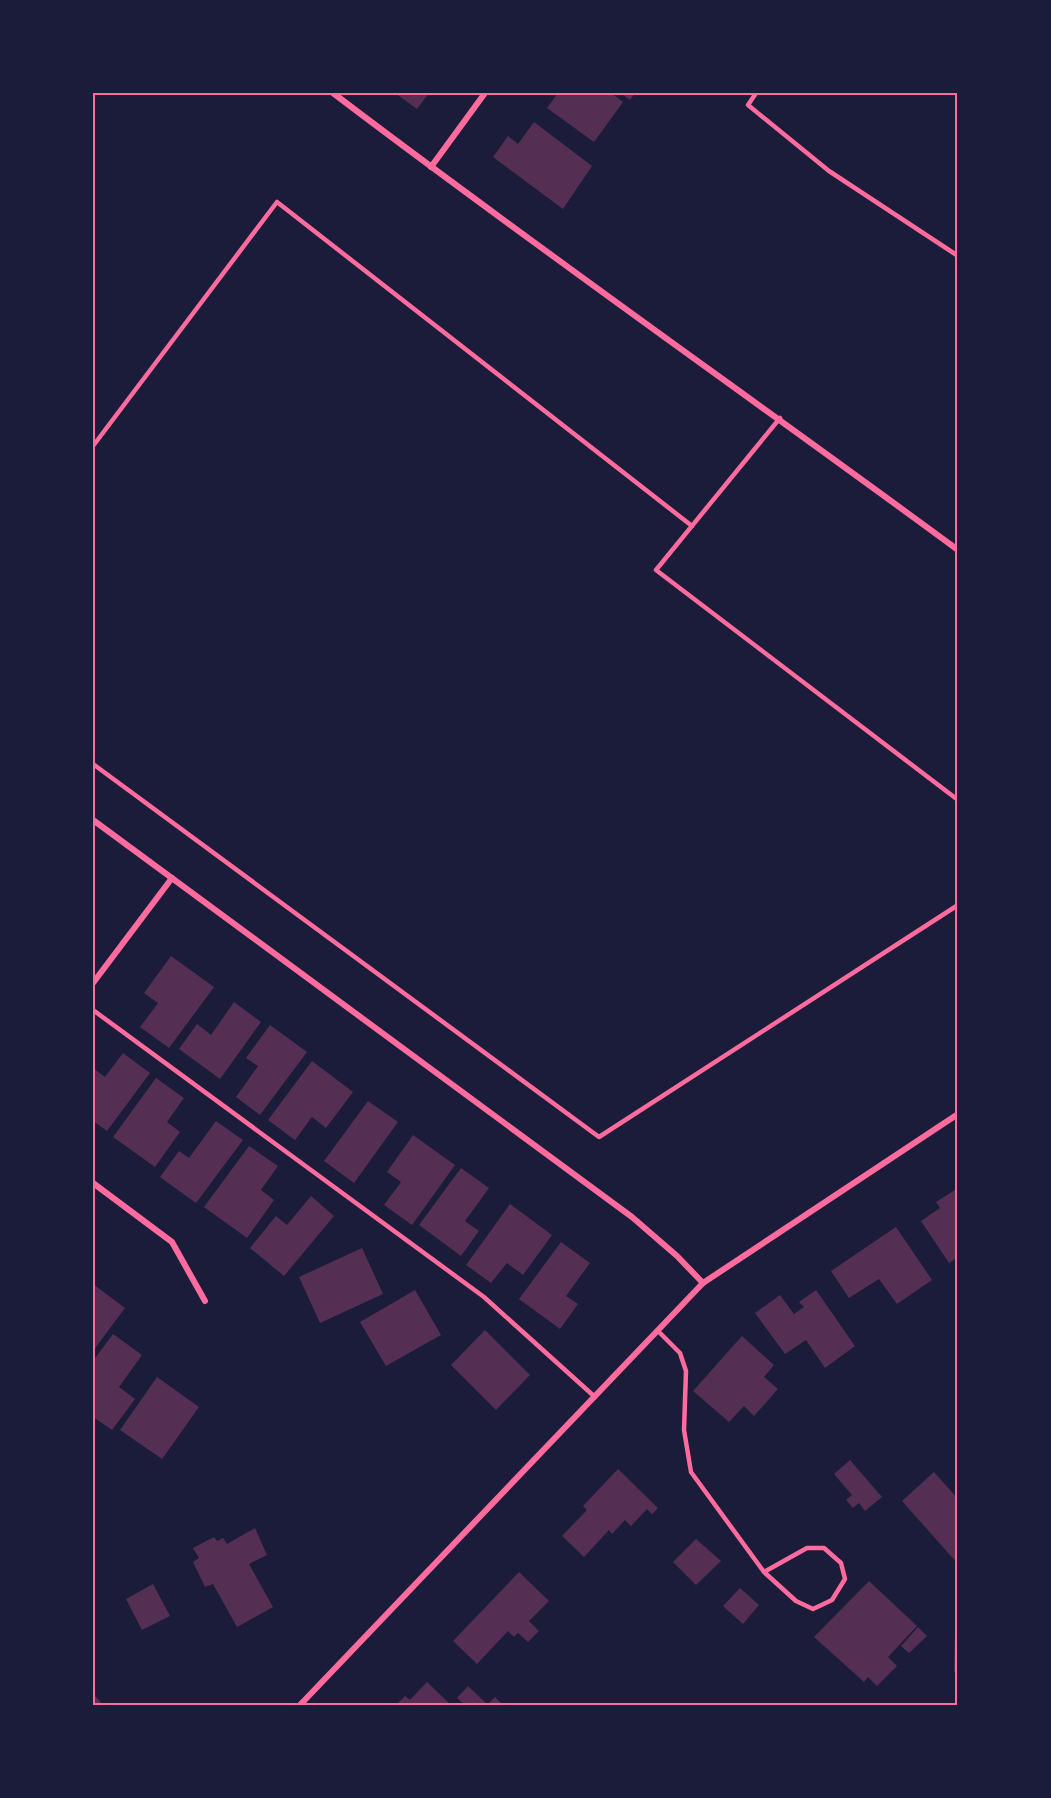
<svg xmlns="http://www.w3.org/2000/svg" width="1051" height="1798" viewBox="0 0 1051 1798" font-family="Commissioner,sans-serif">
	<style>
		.building { fill: #542f53 }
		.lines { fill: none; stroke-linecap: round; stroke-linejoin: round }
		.service { stroke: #ff6b9d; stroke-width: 4.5 }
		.minor { stroke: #ff6b9d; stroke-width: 6 }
		.neatline { fill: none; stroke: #ff6b9d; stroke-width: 2 }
	</style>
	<rect width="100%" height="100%" fill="#1b1b3a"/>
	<g class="building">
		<polygon points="395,93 429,93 417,109"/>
		<polygon points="558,93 611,93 623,102 594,142 547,108"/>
		<polygon points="620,93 635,93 630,100"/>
		<polygon points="534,122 592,166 563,209 493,157 508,136 518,144"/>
		<polygon points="171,956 214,987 169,1048 140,1027 158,1003 144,993"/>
		<polygon points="234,1002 261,1022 220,1079 179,1049 197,1024 211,1035"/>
		<polygon points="270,1025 307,1052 260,1115 236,1097 258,1066 246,1058"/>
		<polygon points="123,1053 150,1073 107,1131 93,1121 93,1068 105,1077"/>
		<polygon points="312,1061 353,1092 326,1128 312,1117 295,1140 268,1120"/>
		<polygon points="156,1078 184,1098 167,1122 180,1132 155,1167 113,1137"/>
		<polygon points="368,1101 398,1122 354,1183 324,1161"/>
		<polygon points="216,1121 243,1140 196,1203 160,1177 179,1151 189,1158"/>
		<polygon points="413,1135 455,1165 412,1225 384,1205 401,1182 387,1172"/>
		<polygon points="249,1146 278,1166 261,1190 274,1200 247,1238 204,1207"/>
		<polygon points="461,1168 489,1188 465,1221 479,1231 461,1256 419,1225"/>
		<polygon points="958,1188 958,1257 949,1263 921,1221 940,1208 936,1202"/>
		<polygon points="311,1196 334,1216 284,1276 250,1248 276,1216 287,1225"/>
		<polygon points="510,1204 552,1235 523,1275 507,1263 491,1283 466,1265"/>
		<polygon points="896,1227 932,1280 897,1304 879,1279 849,1298 831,1271"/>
		<polygon points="561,1242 590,1263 566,1296 578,1304 560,1329 519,1299"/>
		<polygon points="362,1248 383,1294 320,1323 299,1277"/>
		<polygon points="93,1284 125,1308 93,1351"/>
		<polygon points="415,1290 441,1335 386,1366 360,1322"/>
		<polygon points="816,1290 855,1346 825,1368 806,1340 785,1354 755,1313 780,1295 794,1314 804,1307 799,1302"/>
		<polygon points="485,1330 530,1375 496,1410 451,1365"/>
		<polygon points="113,1334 142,1355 119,1387 135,1399 112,1430 93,1417 93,1361"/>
		<polygon points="742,1336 774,1365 764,1377 778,1389 754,1416 744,1406 729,1422 693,1391"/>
		<polygon points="157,1377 199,1407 162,1459 120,1430"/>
		<polygon points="850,1460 882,1497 865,1511 859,1503 853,1508 846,1500 852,1495 834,1474"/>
		<polygon points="618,1469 658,1508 652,1514 647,1509 631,1526 625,1520 612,1534 609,1530 584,1557 562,1536 587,1510 583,1506"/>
		<polygon points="934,1472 958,1499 958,1564 902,1501"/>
		<polygon points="255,1528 267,1555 249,1564 273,1607 237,1627 213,1584 205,1587 193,1562 199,1558 193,1548 214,1537 217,1541 223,1538 227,1544"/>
		<polygon points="696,1539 721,1561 696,1585 673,1562"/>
		<polygon points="519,1572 549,1601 529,1621 539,1631 528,1642 518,1633 514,1637 508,1631 477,1664 453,1641"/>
		<polygon points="869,1581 917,1626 888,1657 897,1666 877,1686 868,1677 864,1682 814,1637"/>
		<polygon points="153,1584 170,1616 142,1630 126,1599"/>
		<polygon points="740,1588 759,1605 743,1624 723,1606"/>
		<polygon points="918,1627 927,1636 909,1653 901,1646"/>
		<polygon points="955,1632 958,1632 958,1672 954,1672"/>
		<polygon points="427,1682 449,1703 448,1705 396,1705 405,1696 410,1700"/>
		<polygon points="468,1686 486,1703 484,1705 465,1705 457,1698"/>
		<polygon points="93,1693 103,1705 93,1705"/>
		<polygon points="495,1697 503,1705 487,1705"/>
	</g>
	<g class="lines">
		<g class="service">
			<polyline points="756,93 748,105 829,171 958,256"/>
			<polyline points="780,418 656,570 958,800"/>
			<polyline points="93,446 277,202 692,526"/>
			<polyline points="93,764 599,1137 958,905"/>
			<polyline points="93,1010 484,1297 595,1397"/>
			<polyline points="658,1331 680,1353 686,1371 684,1430 691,1472 764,1572 796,1601 813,1609 832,1600 845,1579 841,1563 824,1548 807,1548 764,1572"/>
		</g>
		<g class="minor">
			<path d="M333 93C538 249 750 397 958 550"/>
			<polyline points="431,167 485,93"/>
			<polyline points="93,820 632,1217 677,1256 703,1283"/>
			<polyline points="93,983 172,878"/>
			<polyline points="93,1183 172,1242 205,1301"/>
			<polyline points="300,1705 703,1283 958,1114"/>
		</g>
	</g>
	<rect width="1051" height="1798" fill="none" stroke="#1b1b3a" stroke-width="189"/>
	<rect x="94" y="94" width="862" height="1610" class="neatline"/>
</svg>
